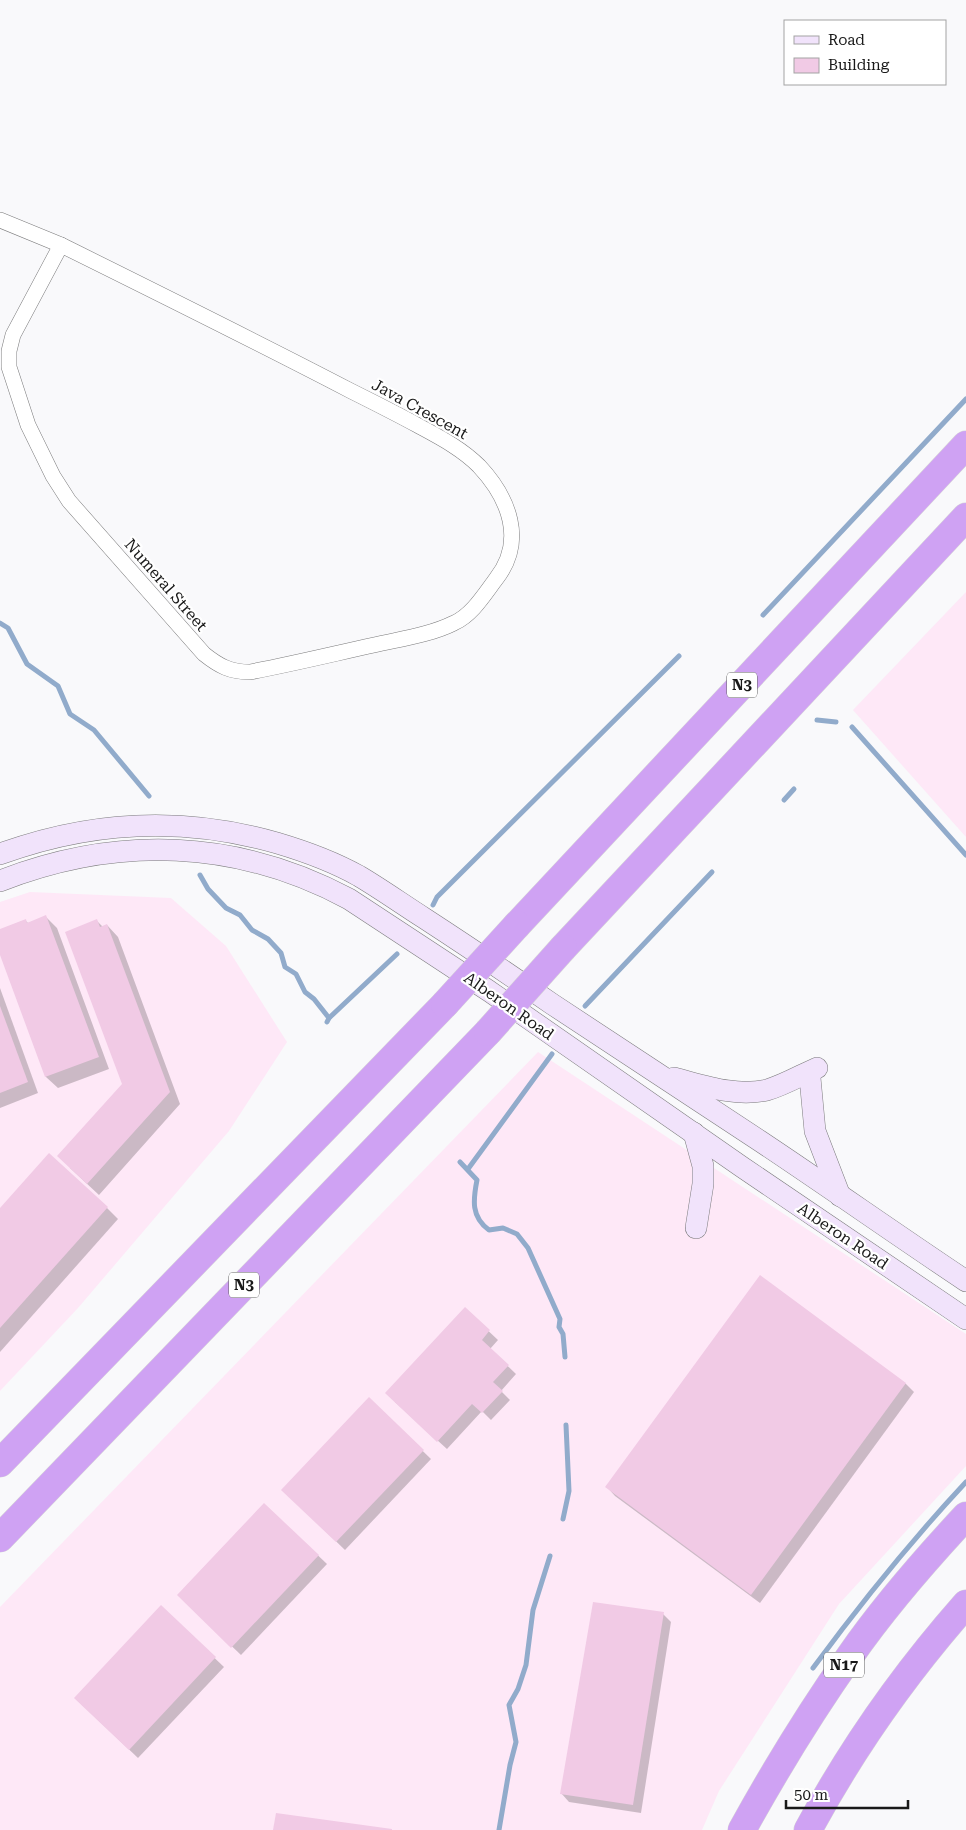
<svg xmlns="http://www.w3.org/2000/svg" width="966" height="1830" viewBox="0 0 966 1830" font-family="'Roboto Serif',serif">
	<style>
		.industrial { fill: #fee8f7 }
		.shadow { fill: #0003 }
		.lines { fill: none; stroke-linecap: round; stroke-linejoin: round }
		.stream { stroke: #91abcb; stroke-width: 5 }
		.building { fill: #f1cae5 }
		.street-casing { stroke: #7b7b7c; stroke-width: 16 }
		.secondary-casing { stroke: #7b7b7c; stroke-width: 22 }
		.highway-casing { stroke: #d6d6d6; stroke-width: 29 }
		.street { stroke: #fff; stroke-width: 15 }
		.secondary { stroke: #f1e3fb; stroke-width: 21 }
		.highway { stroke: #cfa2f3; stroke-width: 28 }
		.highway-bridge-casing { stroke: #d6d6d6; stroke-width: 29; stroke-linecap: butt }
		.highway-bridge { stroke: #cfa2f3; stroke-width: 28 }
		.labels { text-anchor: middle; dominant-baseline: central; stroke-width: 4.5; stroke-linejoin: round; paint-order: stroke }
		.shield { fill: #fff; stroke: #5e5e5e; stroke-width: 1 }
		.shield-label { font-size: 15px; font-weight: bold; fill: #191919 }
		.street-label { font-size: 16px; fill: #191919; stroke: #fff }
	</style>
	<rect width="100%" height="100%" fill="#f9f9fb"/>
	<g class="industrial">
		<polygon points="966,592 966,837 853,710"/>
		<polygon points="30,892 171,898 226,946 287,1042 229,1131 78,1308 0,1391 0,902"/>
		<polygon points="538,1052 966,1334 966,1466 839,1604 719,1791 702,1830 0,1830 0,1607"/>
	</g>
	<g class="shadow">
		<polygon points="46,917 57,928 109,1069 58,1088 46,1077 0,951 0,930 25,920 28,923"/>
		<polygon points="97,921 103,927 107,925 118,937 180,1104 99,1195 70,1168 123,1084"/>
		<polygon points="0,988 38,1093 0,1108"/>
		<polygon points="107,1208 118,1219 0,1352 0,1210"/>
		<polygon points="760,1277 906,1384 914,1392 760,1603 615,1496 607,1487"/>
		<polygon points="465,1309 498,1340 490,1349 516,1374 501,1391 510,1400 491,1420 482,1411 447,1449 395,1402"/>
		<polygon points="369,1399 431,1459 345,1550 283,1490"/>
		<polygon points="264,1504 327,1564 241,1655 178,1595"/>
		<polygon points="161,1607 224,1667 138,1758 75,1698"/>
		<polygon points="663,1614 671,1622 641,1813 569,1802 561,1793"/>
	</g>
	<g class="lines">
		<g class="stream">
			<polyline points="763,615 966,399"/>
			<polyline points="0,623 8,628 27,664 58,686 70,714 94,730 149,796"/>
			<polyline points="817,720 836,722"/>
			<polyline points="852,727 966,855"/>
			<polyline points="784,800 794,789"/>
			<polyline points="200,875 208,889 226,908 240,915 252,930 268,939 281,953 285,967 296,974 305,992 314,999 329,1018"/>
			<polyline points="433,905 437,897 679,656"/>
			<polyline points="585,1006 712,872"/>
			<polyline points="327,1022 329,1018 397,954"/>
			<path d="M460 1162 477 1180C473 1200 471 1217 489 1230L503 1228 517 1234 528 1248 560 1319 559 1327 563 1334 565 1357"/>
			<polyline points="468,1169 552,1054"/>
			<polyline points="563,1519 569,1491 566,1425"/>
			<path d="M813 1668C861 1603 911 1541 966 1482"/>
			<polyline points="499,1830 510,1765 516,1742 509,1705 518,1689 526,1665 533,1610 550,1556"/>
		</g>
	</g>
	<g class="building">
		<polygon points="46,915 99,1057 45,1077 0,955 0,929 26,919 27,923"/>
		<polygon points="97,919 100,927 107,924 170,1092 87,1184 57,1156 122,1084 65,932"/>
		<polygon points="0,1006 28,1082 0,1093"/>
		<polygon points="49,1153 108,1207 0,1328 0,1208"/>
		<polygon points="760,1275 906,1383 751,1595 605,1487"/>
		<polygon points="465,1307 490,1330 482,1340 509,1365 493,1382 503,1391 482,1413 472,1404 437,1442 385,1393"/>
		<polygon points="369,1397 424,1450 336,1542 281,1490"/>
		<polygon points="264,1503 319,1555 231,1648 177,1595"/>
		<polygon points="593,1602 664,1612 633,1805 560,1794"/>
		<polygon points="161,1605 216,1657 129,1750 74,1698"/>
		<polygon points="276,1813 392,1829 392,1830 273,1830"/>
	</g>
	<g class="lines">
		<g class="street-casing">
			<g id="street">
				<polyline points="0,220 61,245"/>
				<path d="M61 245C158 293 255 341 351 391 373 402 395 413 417 425 439 437 461 448 479 466 509 498 526 541 496 579 484 595 472 615 454 623 430 635 400 639 374 645 333 654 292 664 250 672 230 672 219 666 204 654L69 501 53 476 28 425 9 367V351L13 335Z"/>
			</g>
		</g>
		<g class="secondary-casing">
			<g id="secondary">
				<path d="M0 854C90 821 184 816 277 843 304 851 334 862 359 876 381 889 402 904 424 918 467 946 510 975 552 1004 621 1050 691 1095 760 1141 829 1187 897 1235 966 1281"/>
				<path d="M0 881C118 835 237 839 349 899L489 991 742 1167 966 1319"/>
				<path d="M674 1078C705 1086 736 1097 767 1090 784 1085 801 1075 817 1068"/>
				<polyline points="810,1078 815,1131 840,1196"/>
				<polyline points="694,1133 703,1166 703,1184 696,1228"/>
			</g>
		</g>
		<g class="highway-casing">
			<g id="highway">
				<polyline points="517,925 966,445"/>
				<polyline points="563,948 966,517"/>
				<polyline points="0,1463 445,1004"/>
				<polyline points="0,1538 488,1032"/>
				<path d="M742 1830C774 1772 812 1710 850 1656 884 1607 925 1560 966 1516"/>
				<path d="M808 1830C851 1750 906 1672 966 1604"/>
			</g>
		</g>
		<use href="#street" class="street"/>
		<use href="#secondary" class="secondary"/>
		<use href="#highway" class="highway"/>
		<g class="highway-bridge-casing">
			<g id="highway-bridge">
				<polyline points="445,1004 517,925"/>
				<polyline points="488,1032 563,948"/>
			</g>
		</g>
		<use href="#highway-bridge" class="highway-bridge"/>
	</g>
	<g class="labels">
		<g class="shield">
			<rect x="727" y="672.5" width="30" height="25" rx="4"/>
			<rect x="229" y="1272.5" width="30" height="25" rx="4"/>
			<rect x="824" y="1652.5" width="40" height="25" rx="4"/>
		</g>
		<g class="shield-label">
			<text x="742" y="685">N3</text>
			<text x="244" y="1285">N3</text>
			<text x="844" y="1665">N17</text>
		</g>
		<g class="street-label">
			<text transform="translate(420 409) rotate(29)">Java Crescent</text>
			<text transform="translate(166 585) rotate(49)">Numeral Street</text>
			<text transform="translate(509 1006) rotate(35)">Alberon Road</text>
			<text transform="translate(843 1236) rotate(34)">Alberon Road</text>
		</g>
	</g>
	<rect x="784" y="20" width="162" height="65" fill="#ffffff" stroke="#a3a3a3"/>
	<rect x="794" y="36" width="25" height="8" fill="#f1e3fb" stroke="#a3a3a3"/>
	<text x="828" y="45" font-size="15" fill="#191919">Road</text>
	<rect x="794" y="58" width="25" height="15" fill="#f1cae5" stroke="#a3a3a3"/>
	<text x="828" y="70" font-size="15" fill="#191919">Building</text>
	<path d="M786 1800v8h122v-8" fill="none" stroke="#191919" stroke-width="2.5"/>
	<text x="794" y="1800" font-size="15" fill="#191919" stroke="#ffffff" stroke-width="4" paint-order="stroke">50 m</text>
</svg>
